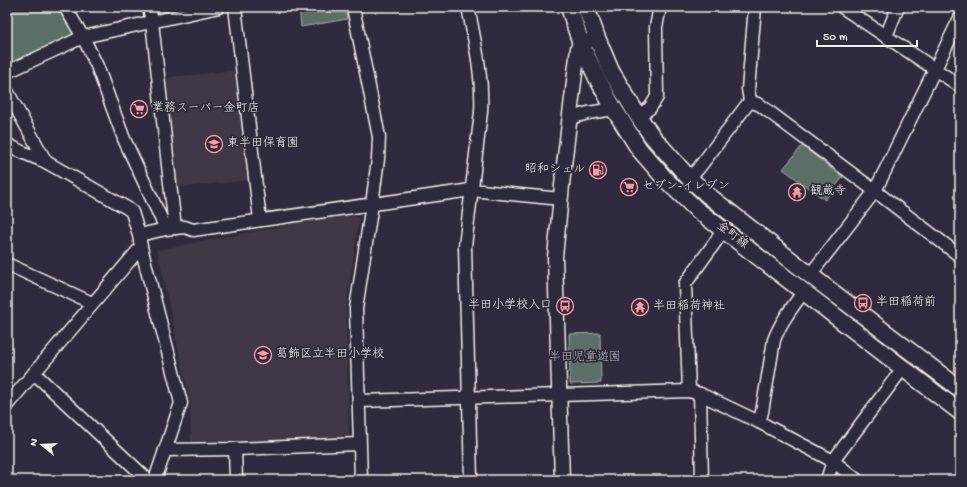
<svg xmlns="http://www.w3.org/2000/svg" width="967" height="487" viewBox="0 0 967 487" font-family="'Gochi Hand','Klee One',sans-serif">
	<style>
		.built { fill: #413747 }
		.green { fill: #5b6e67; stroke: #a8b0a8 }
		.lines { fill: none; stroke-linecap: round; stroke-linejoin: round }
		.minor-casing { stroke: #f4f1e8; stroke-width: 15 }
		.tertiary-casing { stroke: #f4f1e8; stroke-width: 17 }
		.secondary-casing { stroke: #f4f1e8; stroke-width: 19 }
		.minor { stroke: #2f2a3d; stroke-width: 12 }
		.tertiary { stroke: #2f2a3d; stroke-width: 14 }
		.secondary { stroke: #2f2a3d; stroke-width: 16 }
		.labels { text-anchor: middle; dominant-baseline: central; stroke-width: 3.5; stroke-linejoin: round; paint-order: stroke }
		.poi-label { font-size: 12px; fill: #f4f1e8; stroke: #2f2a3d; text-anchor: start }
		.street-label { font-size: 12px; fill: #f4f1e8; stroke: #2f2a3d }
		.park-label { font-size: 12px; fill: #afb6ae; stroke: #2f2a3d }
	</style>
	<rect width="100%" height="100%" fill="#2f2a3d"/>
	<filter id="ink" filterUnits="userSpaceOnUse"><feTurbulence type="fractalNoise" baseFrequency=".025" numOctaves="2"/><feDisplacementMap in="SourceGraphic" scale="8" xChannelSelector="R" yChannelSelector="G"/><feConvolveMatrix kernelMatrix="1 2 1 2 8 2 1 2 1" color-interpolation-filters="sRGB"/></filter>
	<g filter="url(#ink)">
		<g class="built">
			<polygon points="239,70 252,180 174,188 162,78"/>
			<polygon points="352,213 359,219 346,308 349,435 346,439 191,442 190,403 157,250"/>
		</g>
		<g class="green">
			<polygon points="7,7 61,7 78,35 7,67"/>
			<polygon points="299,7 345,7 347,19 301,27"/>
			<polygon points="802,146 843,177 825,200 783,169"/>
			<polygon points="600,333 601,383 570,384 569,334"/>
		</g>
		<g class="lines">
			<g class="minor-casing">
				<g id="minor">
					<polyline points="65,7 83,37 97,66 124,139 166,229"/>
					<polyline points="235,7 260,220"/>
					<polyline points="353,7 379,137 378,159 372,204 356,309 361,480"/>
					<path d="M468 7C475 43 483 76 481 112L465 246 471 480"/>
					<polyline points="842,7 960,86"/>
					<polyline points="885,36 889,29 898,7"/>
					<polyline points="7,72 83,37 219,7"/>
					<polyline points="7,91 46,162"/>
					<polyline points="750,101 760,105 875,191 960,256"/>
					<polyline points="638,116 650,108 657,97 656,27 660,7"/>
					<polyline points="570,118 588,113 614,109"/>
					<polyline points="7,144 22,152 46,162 127,208 132,212 139,235 141,247 181,403 155,480"/>
					<polyline points="689,178 698,169 750,101 748,89 755,7"/>
					<polyline points="175,228 185,227 193,230 471,190 561,199"/>
					<polyline points="139,235 166,229 175,228 152,22 149,7"/>
					<polyline points="7,264 92,303"/>
					<polyline points="810,275 875,191 960,18"/>
					<polyline points="34,373 148,480"/>
					<polyline points="689,391 685,284 716,241 723,229"/>
					<polyline points="700,394 702,480"/>
					<polyline points="359,401 689,391 700,394 759,422 833,461 857,480"/>
					<polyline points="7,405 141,247"/>
					<path d="M759 422 762 412 774 340C780 323 793 306 804 291"/>
					<polyline points="235,449 236,480"/>
					<polyline points="165,450 235,449 359,444"/>
					<polyline points="827,480 833,461 903,368"/>
				</g>
			</g>
			<g class="tertiary-casing">
				<polyline id="tertiary" points="562,480 555,257 564,165 578,48 581,44 588,41"/>
			</g>
			<g class="secondary-casing">
				<g id="secondary">
					<polyline points="569,7 581,44 597,78 614,109 639,149 666,180 696,209 960,412"/>
					<polyline points="586,7 597,38 611,71 638,116 652,136 689,178 709,196 810,275 960,389"/>
				</g>
			</g>
			<use href="#minor" class="minor"/>
			<use href="#tertiary" class="tertiary"/>
			<use href="#secondary" class="secondary"/>
		</g>
	</g>
	<defs>
		<g id="supermarket-ring" transform="scale(0.9)"><circle r="9.5" fill="#2f2a3d" stroke="#ff9aa2" stroke-width="1.5"/><path d="M-6-5.5h2.5l.6 2H6L4.5 2H-2.5L-4.4-4H-6ZM-1.5 3.2a1.3 1.3 0 1 0 .1 0ZM3 3.2a1.3 1.3 0 1 0 .1 0Z" fill="#ff9aa2"/></g>
		<g id="school-ring" transform="scale(0.9)"><circle r="9.5" fill="#2f2a3d" stroke="#ff9aa2" stroke-width="1.5"/><path d="M0-5L7-2L0 1L-7-2ZM-4 1L0 2.5L4 1V4Q0 6-4 4Z" fill="#ff9aa2"/></g>
		<g id="fuel-ring" transform="scale(0.9)"><circle r="9.5" fill="#2f2a3d" stroke="#ff9aa2" stroke-width="1.5"/><path d="M-5.5-6h7V0h2V4h1.3V-2.5L3-4.5l.8-.8L6-3V5H2.5V1h-1V6h-7ZM-4.2-4.7v3.2H.2V-4.7Z" fill="#ff9aa2"/></g>
		<g id="temple-ring" transform="scale(0.9)"><circle r="9.5" fill="#2f2a3d" stroke="#ff9aa2" stroke-width="1.5"/><path d="M0-6L5-2H3V0L6.5 2.5H4V6H1.5V3h-3V6H-4V2.5H-6.5L-3 0V-2H-5Z" fill="#ff9aa2"/></g>
		<g id="bus-ring" transform="scale(0.9)"><circle r="9.5" fill="#2f2a3d" stroke="#ff9aa2" stroke-width="1.5"/><path d="M-5-6H5V4H4V6H2V4H-2V6H-4V4H-5ZM-3.5-4V0h7V-4ZM-3.5 1.2v1.5H-2V1.2ZM2 1.2v1.5H3.5V1.2Z" fill="#ff9aa2"/></g>
	</defs>
	<g fill-rule="evenodd">
		<use href="#supermarket-ring" x="139" y="109"/>
		<use href="#school-ring" x="214" y="144"/>
		<use href="#fuel-ring" x="598" y="170"/>
		<use href="#supermarket-ring" x="629" y="187"/>
		<use href="#temple-ring" x="797" y="192"/>
		<use href="#bus-ring" x="863" y="303"/>
		<use href="#bus-ring" x="565" y="306"/>
		<use href="#temple-ring" x="640" y="307"/>
		<use href="#school-ring" x="263" y="355"/>
	</g>
	<g class="labels">
		<g class="poi-label">
			<text x="152" y="109">業務スーパー金町店</text>
			<text x="227" y="144">東半田保育園</text>
			<text x="585" y="170" text-anchor="end">昭和シェル</text>
			<text x="642" y="187">セブン-イレブン</text>
			<text x="810" y="192">観蔵寺</text>
			<text x="876" y="303">半田稲荷前</text>
			<text x="552" y="306" text-anchor="end">半田小学校入口</text>
			<text x="653" y="307">半田稲荷神社</text>
			<text x="276" y="355">葛飾区立半田小学校</text>
		</g>
		<g class="street-label">
			<text transform="translate(732 236) rotate(37)">金町線</text>
		</g>
		<g class="park-label">
			<text x="585" y="358">半田児童遊園</text>
		</g>
	</g>
	<rect width="967" height="487" fill="none" stroke="#2f2a3d" stroke-width="24"/>
	<rect x="12" y="12" width="943" height="463" fill="none" stroke="#f4f1e8" stroke-width="1.5" filter="url(#ink)"/>
	<g transform="translate(42 445) rotate(288)" stroke="#2f2a3d" stroke-width="3" paint-order="stroke">
	<path d="M0-3L7 15L0 10L-7 15Z" fill="#f4f1e8"/>
	<text y="-6" font-size="11" font-weight="bold" text-anchor="middle" fill="#f4f1e8">N</text>
	</g>
	<path d="M817 40v6h100v-6" fill="none" stroke="#f4f1e8" stroke-width="2"/>
	<text x="823" y="40" font-size="12" fill="#f4f1e8" stroke="#2f2a3d" stroke-width="3" paint-order="stroke">50 m</text>
</svg>
